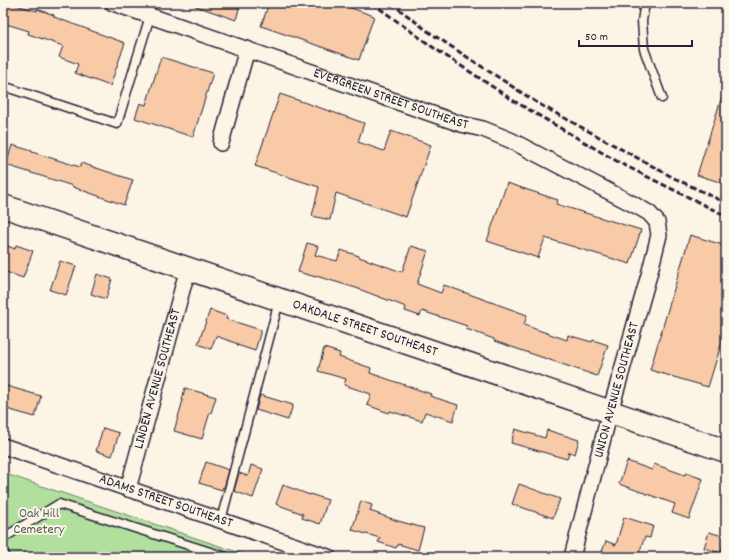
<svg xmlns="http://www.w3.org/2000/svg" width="729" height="560" viewBox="0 0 729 560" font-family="Dekko,sans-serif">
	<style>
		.green { fill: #b1df9e; stroke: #6a806c }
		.building { fill: #f8caa7; stroke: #22223b }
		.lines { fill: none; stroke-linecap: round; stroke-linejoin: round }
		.lane-casing { stroke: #22223b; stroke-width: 11 }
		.street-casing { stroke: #22223b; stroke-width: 18 }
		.secondary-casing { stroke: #22223b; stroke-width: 25 }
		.lane { stroke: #fcf5e5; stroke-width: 8 }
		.street { stroke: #fcf5e5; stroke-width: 15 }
		.secondary { stroke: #fcf5e5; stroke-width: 22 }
		.rail { stroke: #22223b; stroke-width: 3; stroke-dasharray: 6 3; stroke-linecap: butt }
		.labels { text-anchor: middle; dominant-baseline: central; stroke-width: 4; stroke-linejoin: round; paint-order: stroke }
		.street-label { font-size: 14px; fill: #22223b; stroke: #fcf5e5 }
		.park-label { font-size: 14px; fill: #4d5b59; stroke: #fcf5e5 }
	</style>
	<rect width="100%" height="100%" fill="#fcf5e5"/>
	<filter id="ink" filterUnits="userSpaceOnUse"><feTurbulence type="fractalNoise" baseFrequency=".025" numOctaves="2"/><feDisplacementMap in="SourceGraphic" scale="8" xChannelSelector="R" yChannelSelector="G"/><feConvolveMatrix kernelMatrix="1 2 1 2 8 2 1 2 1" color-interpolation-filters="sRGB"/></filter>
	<g filter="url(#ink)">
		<polygon class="green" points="3,473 252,557 3,557"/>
		<g class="building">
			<polygon points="9,3 37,11 37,9 54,15 54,17 125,43 110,86 75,73 78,64 59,57 63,46 28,34 29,31 3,23"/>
			<polygon points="193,3 233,3 240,5 236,20 193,5"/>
			<polygon points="269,3 337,3 374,16 359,60 261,26"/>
			<polygon points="161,57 213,73 193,137 135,118 140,103 146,105"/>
			<polygon points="723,93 726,93 726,184 697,175"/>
			<polygon points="280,94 364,123 358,142 384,151 391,131 431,145 406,217 336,193 330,220 312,216 319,187 255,166"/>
			<polygon points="12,145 32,151 32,152 80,167 81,163 133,180 124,205 73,187 73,186 6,165"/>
			<polygon points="507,183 558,200 556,204 641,230 630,264 545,238 538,258 487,241"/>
			<polygon points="690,235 726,246 726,335 724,335 708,387 650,370"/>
			<polygon points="307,243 318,246 315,255 337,261 341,250 359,256 359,257 402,272 411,246 428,251 417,284 441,293 444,285 527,315 524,325 567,340 568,335 592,342 593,340 608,345 597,376 494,341 494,339 466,329 467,326 422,311 420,316 405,311 406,307 356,288 316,276 316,277 298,272"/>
			<polygon points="3,244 15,249 16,245 33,251 23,278 3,271"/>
			<polygon points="60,261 76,266 66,295 50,290"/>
			<polygon points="97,274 112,279 106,299 91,294"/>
			<polygon points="210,310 227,316 226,319 261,330 255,351 237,345 238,344 216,336 211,349 198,344"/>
			<polygon points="324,348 340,353 339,357 371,368 370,373 431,394 430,396 458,405 453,421 425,412 422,421 390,411 389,413 367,405 371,394 344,385 346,379 318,371"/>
			<polygon points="3,385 41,396 35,417 3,408"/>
			<polygon points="185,388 216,397 211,413 210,412 202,439 174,431 183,400 182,400"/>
			<polygon points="260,395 293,405 288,420 256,410"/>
			<polygon points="103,428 119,433 112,456 96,451"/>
			<polygon points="515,429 545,438 547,430 579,440 575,454 569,452 567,459 511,443"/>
			<polygon points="627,461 652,470 654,464 685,475 686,473 703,479 689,519 672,513 675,504 619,484"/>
			<polygon points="206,462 229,470 224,488 223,487 222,490 199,483"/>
			<polygon points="251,465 263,469 253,498 234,491 239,473 248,476"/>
			<polygon points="519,484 560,499 553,518 512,504"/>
			<polygon points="283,485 310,495 310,494 328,500 320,524 302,518 303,514 276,504"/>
			<polygon points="361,501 372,505 370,511 398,521 424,528 418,550 398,544 396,548 378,542 380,538 352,530"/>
			<polygon points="624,517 653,526 650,538 645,537 639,553 646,555 646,557 600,557 606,541 616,545"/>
			<polygon points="709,532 726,537 721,553 704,548"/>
		</g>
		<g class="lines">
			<g class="lane-casing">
				<g id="lane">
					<polyline points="645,3 642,21 644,49 662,98"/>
					<polyline points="3,86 117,124 150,16"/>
					<polyline points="221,520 279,301"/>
					<polyline points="3,538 59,504 226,557"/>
					<polyline points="3,552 6,557"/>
				</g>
			</g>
			<g class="street-casing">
				<g id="street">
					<path id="s1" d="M113 3 461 124 483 129 510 140 633 204 649 213 657 222 659 235 649 275 610 412 572 557"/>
					<polyline points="221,143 247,49"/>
					<path id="s2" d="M3 446 328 557"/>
					<path id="s3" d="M128 489 188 268"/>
				</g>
			</g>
			<g class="secondary-casing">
				<g id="secondary">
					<path id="s4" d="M3 206 726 451"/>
				</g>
			</g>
			<use href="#lane" class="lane"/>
			<use href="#street" class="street"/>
			<use href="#secondary" class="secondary"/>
			<g class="rail">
				<polyline points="372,3 434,48 514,101 620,163 726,216"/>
				<polyline points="391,3 429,32 539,104 674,178 726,203"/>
			</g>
		</g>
	</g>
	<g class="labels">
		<g class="street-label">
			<text stroke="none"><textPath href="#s1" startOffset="294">EVERGREEN STREET SOUTHEAST</textPath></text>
			<text stroke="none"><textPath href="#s4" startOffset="382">OAKDALE STREET SOUTHEAST</textPath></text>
			<text stroke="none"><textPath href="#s3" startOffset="114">LINDEN AVENUE SOUTHEAST</textPath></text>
			<text transform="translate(617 390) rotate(-75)">UNION AVENUE SOUTHEAST</text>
			<text stroke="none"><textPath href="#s2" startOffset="172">ADAMS STREET SOUTHEAST</textPath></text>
		</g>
		<g class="park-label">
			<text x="39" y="514">Oak Hill<tspan x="39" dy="16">Cemetery</tspan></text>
		</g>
	</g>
	<rect width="729" height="560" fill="none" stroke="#fcf5e5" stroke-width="16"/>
	<rect x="8" y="8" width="713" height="544" fill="none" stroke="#22223b" stroke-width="1.5" filter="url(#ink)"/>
	<path d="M579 40v6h113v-6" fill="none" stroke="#22223b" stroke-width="2"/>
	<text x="585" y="40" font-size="12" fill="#22223b" stroke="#fcf5e5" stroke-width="3" paint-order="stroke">50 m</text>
</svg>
